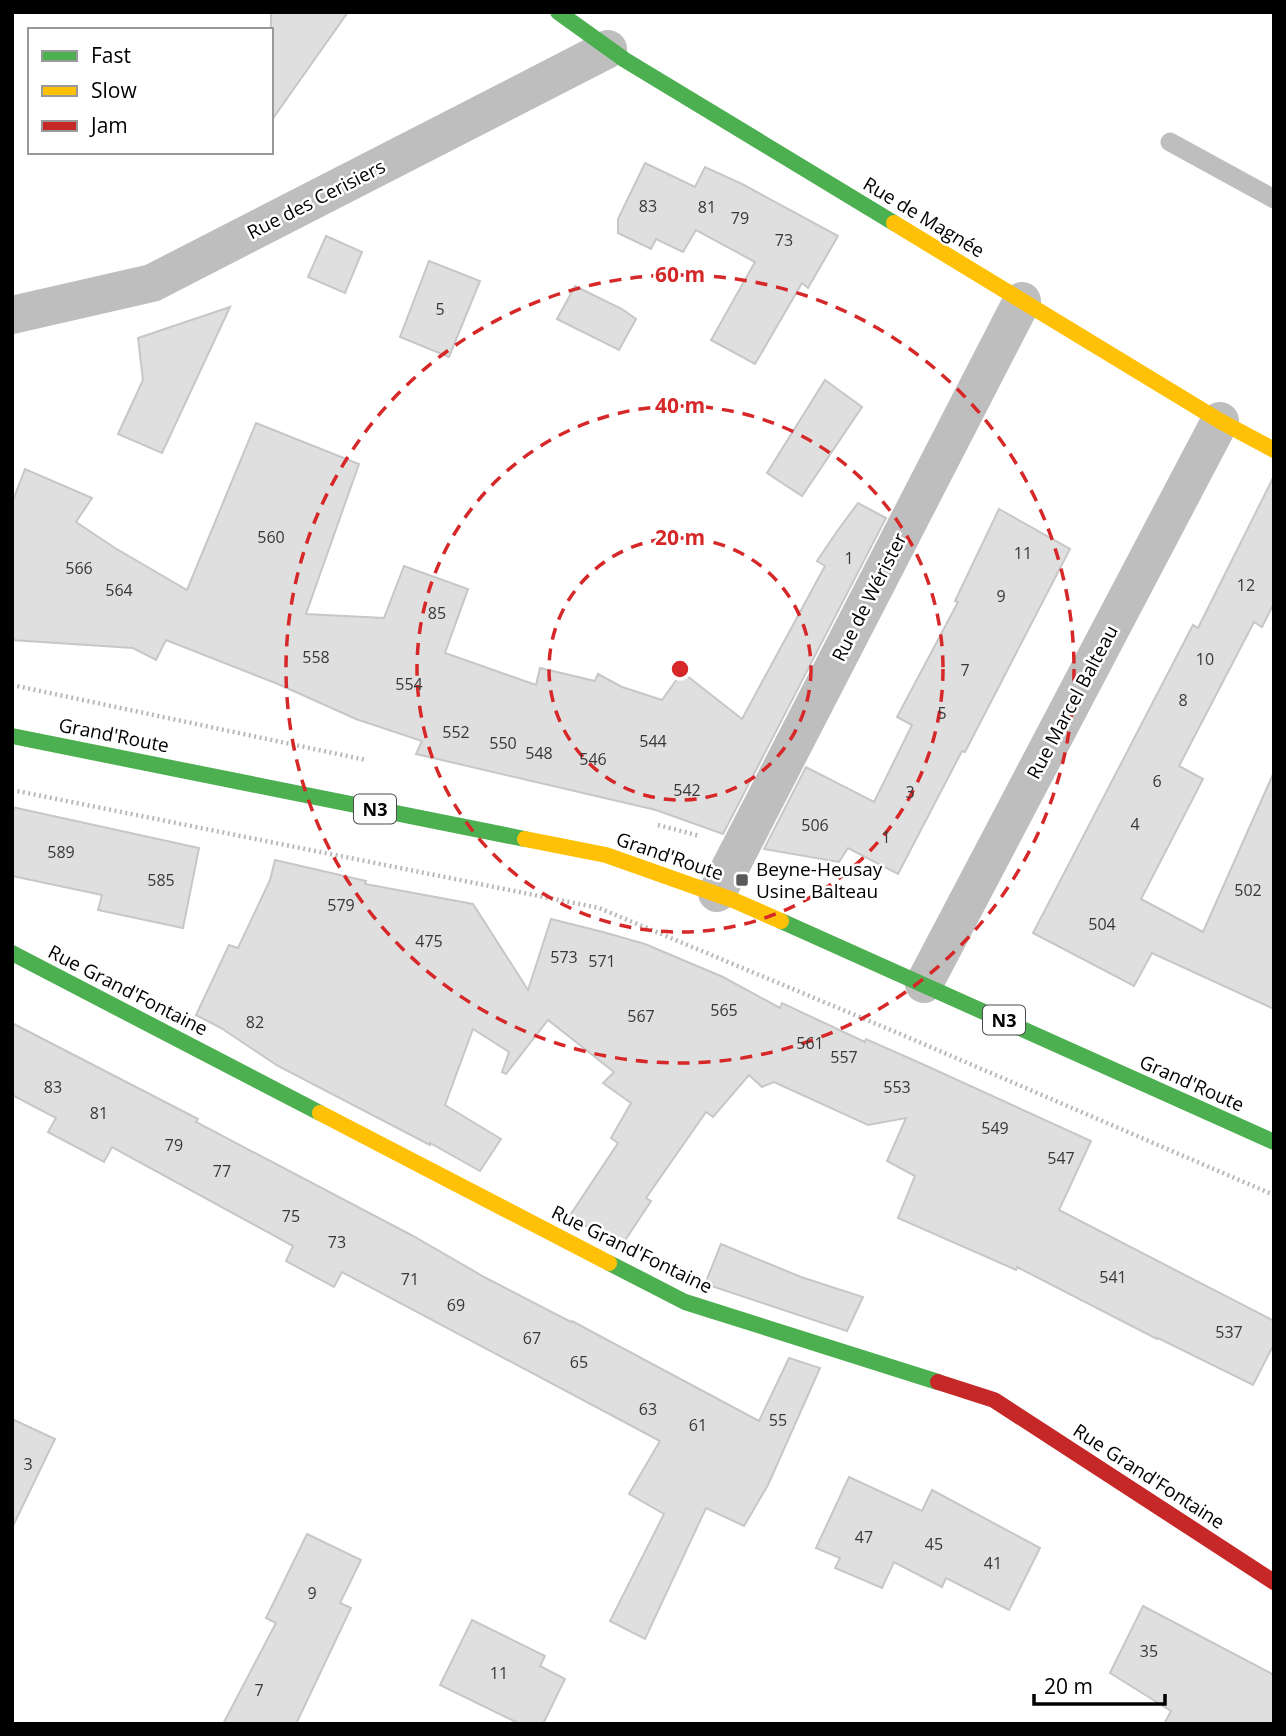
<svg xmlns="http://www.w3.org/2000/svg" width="1286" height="1736" viewBox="0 0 1286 1736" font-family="'Open Sans',sans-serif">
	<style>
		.building { fill: #dfdfdf; stroke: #c7c7c7; stroke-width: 2 }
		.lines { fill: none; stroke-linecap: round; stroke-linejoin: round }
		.path { stroke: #b9b9b9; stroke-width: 4.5; stroke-dasharray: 2 3.5; stroke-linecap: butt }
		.lane { stroke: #bebebe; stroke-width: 19 }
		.street { stroke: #bebebe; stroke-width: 38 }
		.fast { stroke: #4caf50; stroke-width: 16 }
		.slow { stroke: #ffc107; stroke-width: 16 }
		.jam { stroke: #c62828; stroke-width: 16 }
		.ring { fill: none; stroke: #d62828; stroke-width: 3.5; stroke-dasharray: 12 9 }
		.poi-dot { fill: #595959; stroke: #fff; stroke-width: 2.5 }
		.labels { text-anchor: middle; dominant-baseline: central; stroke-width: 5; stroke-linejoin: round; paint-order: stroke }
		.number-label { font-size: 16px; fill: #383838 }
		.shield { fill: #fff; stroke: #4c4c4c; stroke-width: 2 }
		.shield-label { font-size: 18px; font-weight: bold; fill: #000 }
		.street-label { font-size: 19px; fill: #000; stroke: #fff }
		.poi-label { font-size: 19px; fill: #000; stroke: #fff; text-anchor: start }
		.centre { fill: #d62828; stroke: #fff; stroke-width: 3.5 }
		.ring-label { font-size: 21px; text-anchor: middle; font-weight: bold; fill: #d62828; stroke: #fff; stroke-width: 5; stroke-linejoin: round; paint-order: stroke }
	</style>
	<rect width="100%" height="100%" fill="#fff"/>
	<g class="building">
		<polygon points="271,12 348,12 271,121"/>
		<polygon points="645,163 695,187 705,167 742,184 838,236 808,288 802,283 755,364 711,340 755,262 696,230 683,252 656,239 651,249 618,233 618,219"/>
		<polygon points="326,236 362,252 345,293 308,277"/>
		<polygon points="429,261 480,281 449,357 400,337"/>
		<polygon points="575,286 622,309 636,319 619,350 557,319"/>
		<polygon points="230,307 162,453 118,434 143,380 138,338"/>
		<polygon points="825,380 862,407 802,496 767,473"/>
		<polygon points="256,423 359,464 306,614 384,618 404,566 468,589 445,653 536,685 540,668 595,681 598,674 622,687 662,700 682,672 742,719 825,566 817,561 838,530 858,503 886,518 723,834 656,810 416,754 422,741 356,719 278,684 166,640 156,660 133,648 12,640 12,503 25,469 92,498 76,522 115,548 187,590"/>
		<polygon points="1274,476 1274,603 1262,627 1254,622 1179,766 1203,779 1141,899 1203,932 1274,772 1274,1009 1152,953 1134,986 1033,933 1193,625 1198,628"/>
		<polygon points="999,509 1070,549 965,752 962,751 898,874 848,848 839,862 764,849 806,767 874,802 912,725 897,717 958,602 955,601"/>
		<polygon points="12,807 199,848 183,928 98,910 102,895 12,876"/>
		<polygon points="275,860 366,881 365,884 473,904 528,990 551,919 603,932 645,944 723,977 780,1008 782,1003 865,1042 866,1039 920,1063 1091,1141 1059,1210 1274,1321 1274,1344 1253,1385 1158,1338 1157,1339 1017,1267 1016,1270 898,1218 915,1176 887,1161 906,1118 868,1125 774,1082 762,1087 749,1075 713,1117 706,1112 646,1198 651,1201 622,1245 569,1217 618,1143 611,1138 631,1103 603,1083 614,1072 548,1020 506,1074 502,1072 509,1052 473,1029 445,1105 501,1139 480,1171 430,1143 430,1145 278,1066 221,1028 196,1015 229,945 238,948 270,880"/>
		<polygon points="12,1023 198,1119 196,1122 413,1236 486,1278 571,1322 572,1321 759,1421 789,1358 820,1368 768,1485 744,1526 706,1508 645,1639 610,1621 664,1514 629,1494 660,1441 342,1272 334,1287 286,1261 293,1246 112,1147 104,1162 48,1132 56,1118 12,1095"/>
		<polygon points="721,1244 801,1277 863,1297 847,1331 705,1284"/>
		<polygon points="12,1419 55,1439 12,1528"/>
		<polygon points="849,1477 922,1511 932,1490 1040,1548 1009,1610 946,1578 942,1587 894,1562 882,1588 835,1568 840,1558 816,1548"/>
		<polygon points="307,1534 361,1560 340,1603 351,1608 296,1724 223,1724 276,1623 266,1618"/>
		<polygon points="1143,1606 1274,1675 1274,1724 1164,1724 1171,1711 1110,1673"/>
		<polygon points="472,1620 545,1656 540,1666 565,1679 543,1724 520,1724 440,1685"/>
	</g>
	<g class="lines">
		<g class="path">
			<polyline points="12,685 366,760"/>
			<polyline points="12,790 599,908 898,1033 1274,1195"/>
			<polyline points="658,825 700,836"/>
			<polyline points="776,867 792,877"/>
		</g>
		<polyline class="lane" points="1170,142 1274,199"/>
		<g class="street">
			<polyline points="12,315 152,283 608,49"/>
			<polyline points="717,893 1022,301"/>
			<polyline points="924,984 1220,421"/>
		</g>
		<g class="fast">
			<polyline points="558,12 625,60 894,223"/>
			<polyline points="12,736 525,839"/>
			<polyline points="781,921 1274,1142"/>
			<polyline points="12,953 320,1113"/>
			<polyline points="609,1263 685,1302 938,1382"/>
		</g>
		<g class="slow">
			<polyline points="894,223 1220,421 1274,450"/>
			<polyline points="525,839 606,855 733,900 781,921"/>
			<polyline points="320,1113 609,1263"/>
		</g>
		<polyline class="jam" points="938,1382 994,1400 1274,1582"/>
	</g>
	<g class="ring">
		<circle cx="680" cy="669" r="131"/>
		<circle cx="680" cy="669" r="263"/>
		<circle cx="680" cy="669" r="394"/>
	</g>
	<rect class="poi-dot" x="735" y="873" width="14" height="14" rx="3.5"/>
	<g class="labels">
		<g class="number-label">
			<text x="648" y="206">83</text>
			<text x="707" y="207">81</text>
			<text x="740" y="218">79</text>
			<text x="784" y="240">73</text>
			<text x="440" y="309">5</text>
			<text x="271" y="537">560</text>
			<text x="1023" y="553">11</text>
			<text x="849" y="558">1</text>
			<text x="79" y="568">566</text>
			<text x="1246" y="585">12</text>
			<text x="119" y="590">564</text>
			<text x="1001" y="596">9</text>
			<text x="437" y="613">85</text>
			<text x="316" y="657">558</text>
			<text x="1205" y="659">10</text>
			<text x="965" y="670">7</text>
			<text x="409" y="684">554</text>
			<text x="1183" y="700">8</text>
			<text x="942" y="713">5</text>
			<text x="456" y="732">552</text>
			<text x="653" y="741">544</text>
			<text x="503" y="743">550</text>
			<text x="539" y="753">548</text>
			<text x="593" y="759">546</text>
			<text x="1157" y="781">6</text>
			<text x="687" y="790">542</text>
			<text x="910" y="792">3</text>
			<text x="1135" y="824">4</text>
			<text x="815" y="825">506</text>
			<text x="886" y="837">1</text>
			<text x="61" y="852">589</text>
			<text x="161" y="880">585</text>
			<text x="1248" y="890">502</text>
			<text x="341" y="905">579</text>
			<text x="1102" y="924">504</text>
			<text x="429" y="941">475</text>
			<text x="564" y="957">573</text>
			<text x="602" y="961">571</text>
			<text x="724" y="1010">565</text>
			<text x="641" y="1016">567</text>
			<text x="255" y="1022">82</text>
			<text x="810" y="1043">561</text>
			<text x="844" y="1057">557</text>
			<text x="53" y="1087">83</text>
			<text x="897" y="1087">553</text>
			<text x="99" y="1113">81</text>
			<text x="995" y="1128">549</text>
			<text x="174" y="1145">79</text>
			<text x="1061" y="1158">547</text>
			<text x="222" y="1171">77</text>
			<text x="291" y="1216">75</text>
			<text x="337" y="1242">73</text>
			<text x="1113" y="1277">541</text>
			<text x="410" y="1279">71</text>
			<text x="456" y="1305">69</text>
			<text x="1229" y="1332">537</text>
			<text x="532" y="1338">67</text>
			<text x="579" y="1362">65</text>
			<text x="648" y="1409">63</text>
			<text x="778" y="1420">55</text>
			<text x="698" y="1425">61</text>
			<text x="28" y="1464">3</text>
			<text x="864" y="1537">47</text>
			<text x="934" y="1544">45</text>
			<text x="993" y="1563">41</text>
			<text x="312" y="1593">9</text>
			<text x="1149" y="1651">35</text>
			<text x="499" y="1673">11</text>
			<text x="259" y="1690">7</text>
		</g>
		<g class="shield">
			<rect x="354" y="794.5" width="42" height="29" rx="5"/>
			<rect x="983" y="1005.5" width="42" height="29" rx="5"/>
		</g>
		<g class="shield-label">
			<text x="375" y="809">N3</text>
			<text x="1004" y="1020">N3</text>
		</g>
		<g class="street-label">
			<text transform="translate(316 199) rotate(-27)">Rue des Cerisiers</text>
			<text transform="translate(924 217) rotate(31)">Rue de Magnée</text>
			<text transform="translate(869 597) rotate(-63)">Rue de Wérister</text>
			<text transform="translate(1072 702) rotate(-62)">Rue Marcel Balteau</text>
			<text transform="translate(114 735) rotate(11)">Grand'Route</text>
			<text transform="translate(670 856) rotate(19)">Grand'Route</text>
			<text transform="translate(128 990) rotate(27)">Rue Grand'Fontaine</text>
			<text transform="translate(1192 1083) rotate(24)">Grand'Route</text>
			<text transform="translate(632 1249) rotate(26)">Rue Grand'Fontaine</text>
			<text transform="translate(1149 1476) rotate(33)">Rue Grand'Fontaine</text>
		</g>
		<g class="poi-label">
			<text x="756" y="869">Beyne-Heusay<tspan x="756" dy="22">Usine Balteau</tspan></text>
		</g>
	</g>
	<circle cx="680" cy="669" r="10" class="centre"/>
	<g class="ring-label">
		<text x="680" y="282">60 m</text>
		<text x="680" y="413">40 m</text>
		<text x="680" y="545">20 m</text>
	</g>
	<rect width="1286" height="1736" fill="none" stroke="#000000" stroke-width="28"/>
	<rect x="28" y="28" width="245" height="126" fill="#ffffff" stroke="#999999" stroke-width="2"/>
	<rect x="42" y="51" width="35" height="10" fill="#4caf50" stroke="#999999" stroke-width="2"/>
	<text x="91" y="63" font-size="21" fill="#000000">Fast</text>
	<rect x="42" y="86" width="35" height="10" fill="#ffc107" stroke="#999999" stroke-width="2"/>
	<text x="91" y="98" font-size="21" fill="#000000">Slow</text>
	<rect x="42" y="121" width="35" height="10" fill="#c62828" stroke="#999999" stroke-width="2"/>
	<text x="91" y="133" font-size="21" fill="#000000">Jam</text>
	<path d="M1034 1694v10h131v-10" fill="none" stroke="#000000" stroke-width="3.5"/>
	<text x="1044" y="1694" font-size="21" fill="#000000" stroke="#ffffff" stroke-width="5" paint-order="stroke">20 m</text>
</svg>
